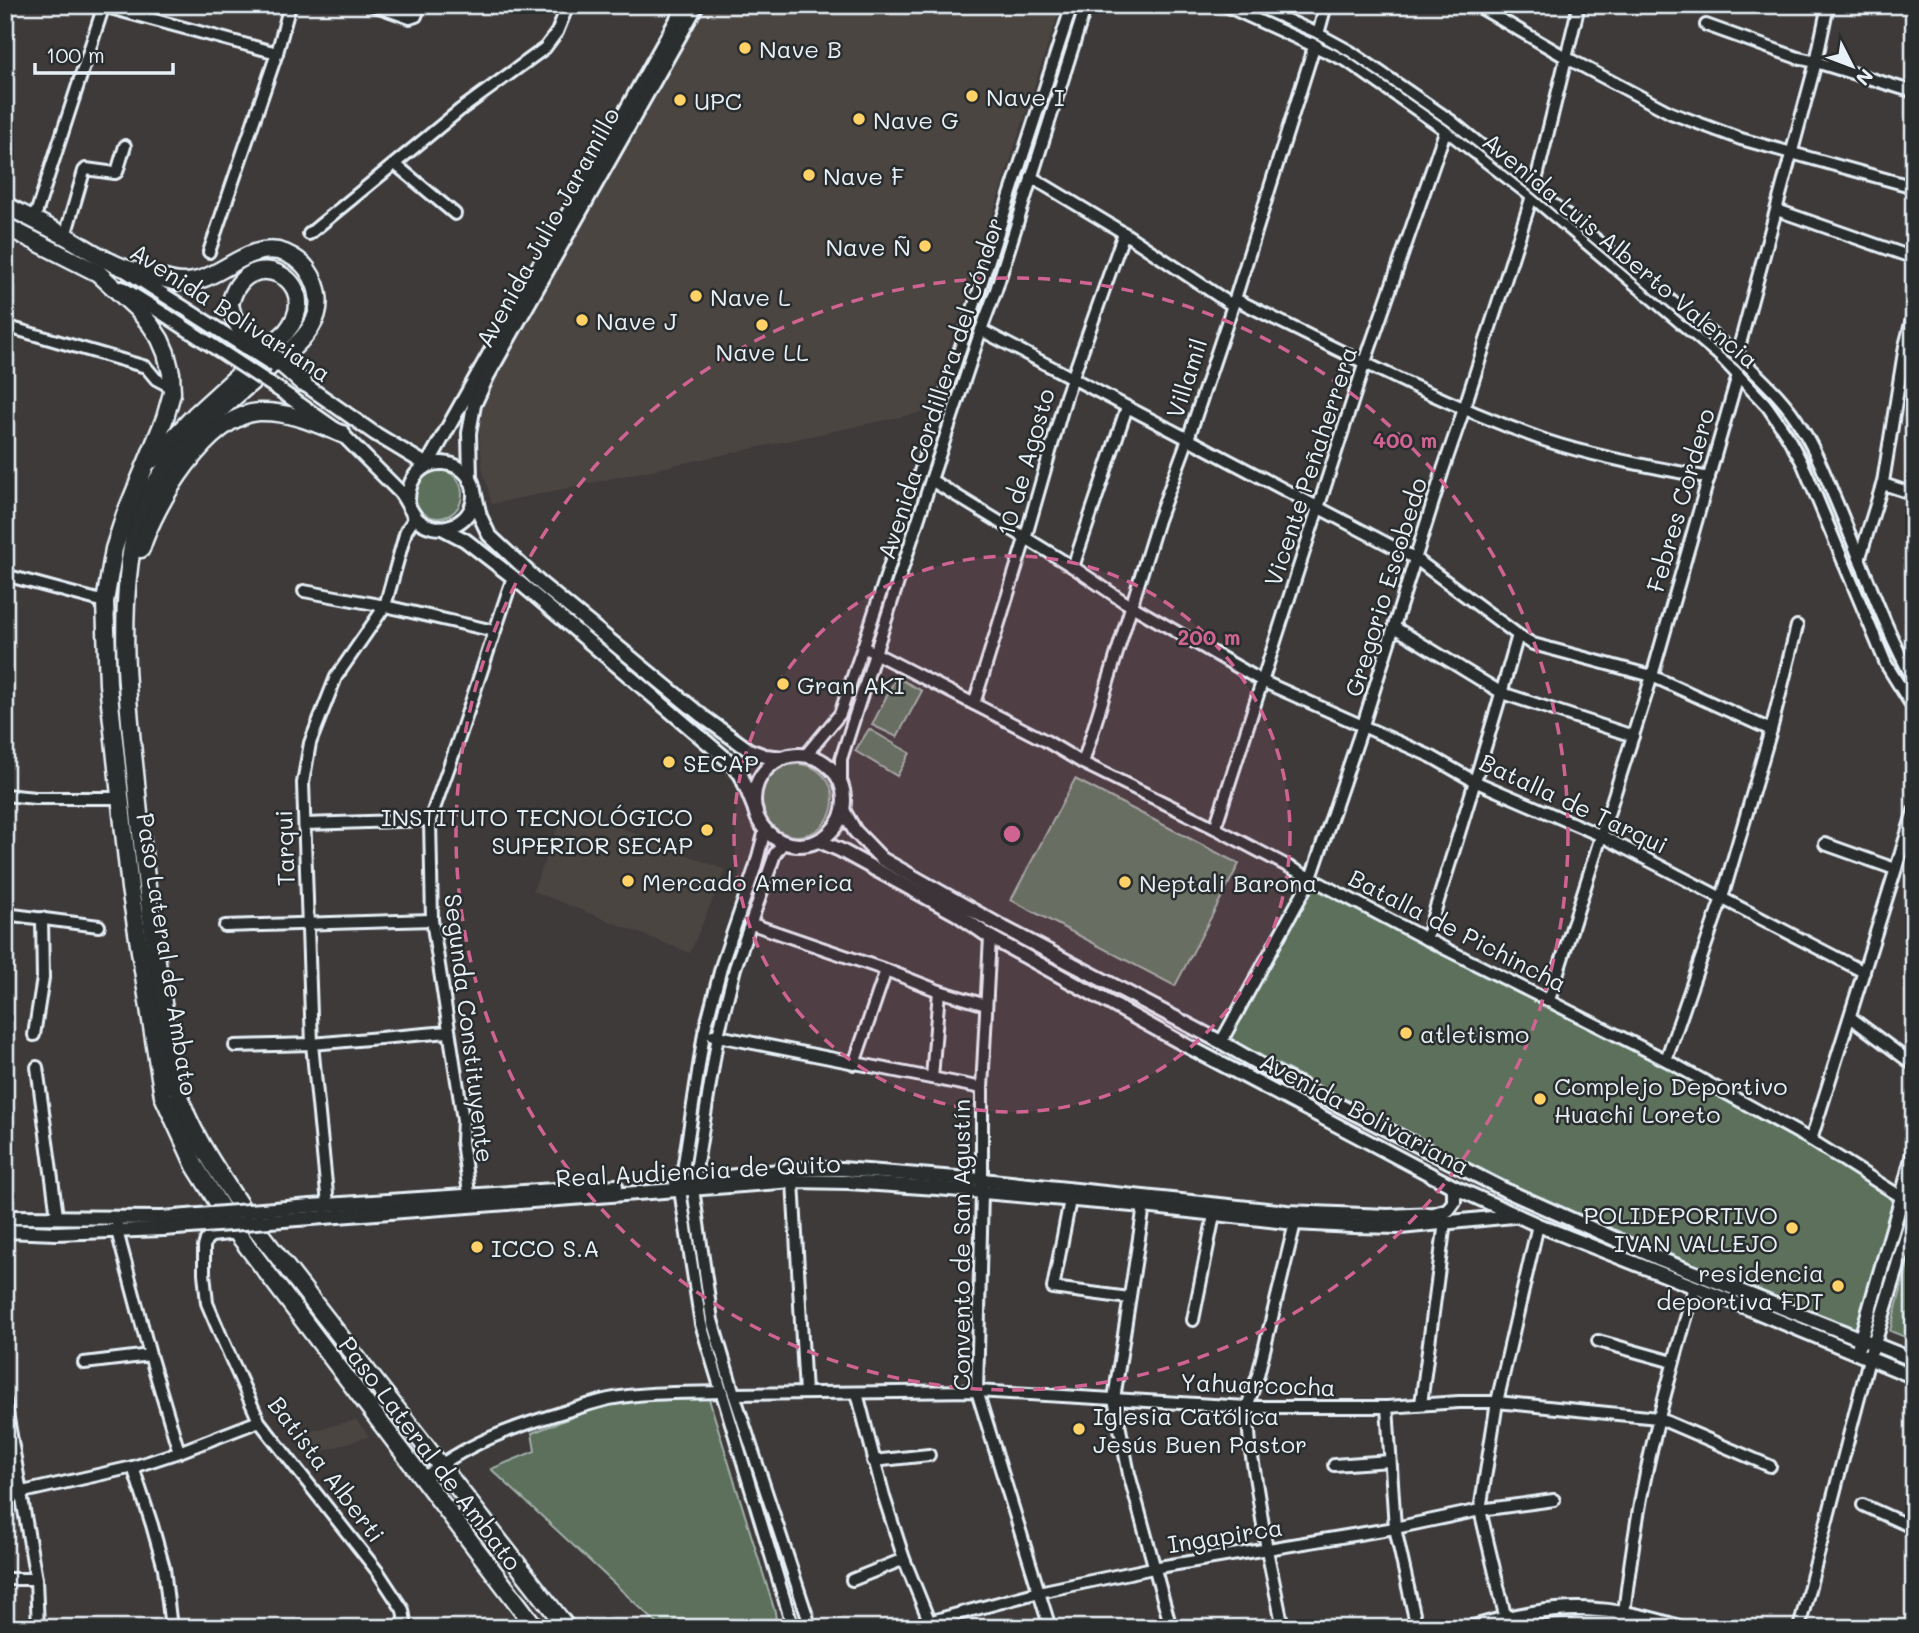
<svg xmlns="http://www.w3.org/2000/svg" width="1919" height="1633" viewBox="0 0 1919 1633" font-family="Mali,sans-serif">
  <rect width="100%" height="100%" fill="#3e3a3a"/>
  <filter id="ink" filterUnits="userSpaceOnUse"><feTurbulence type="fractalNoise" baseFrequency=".0143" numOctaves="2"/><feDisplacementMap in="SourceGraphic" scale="14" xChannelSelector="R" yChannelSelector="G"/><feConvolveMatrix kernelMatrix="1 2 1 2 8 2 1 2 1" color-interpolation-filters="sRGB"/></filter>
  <g filter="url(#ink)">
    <g fill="#4c4443">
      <path d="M708,5h353l-133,406 -436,93 -9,-32 -4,-37 4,-27 13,-29z"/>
      <path d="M566,806l159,64 -35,83 -157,-62z"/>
      <path d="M356,1420l13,16 -52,17 -11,-21z"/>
    </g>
    <g fill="#5b705b" stroke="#a2b0aa" stroke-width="2">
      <circle cx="438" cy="494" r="24"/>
      <path d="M896,677l26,14 -25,46 -25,-12z"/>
      <path d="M869,729l41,24 -13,23 -42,-25z"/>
      <circle cx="797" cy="800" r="36"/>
      <path d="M1075,779l164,85 -64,122 -164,-86z"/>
      <path d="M1313,878l345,179 244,140 -41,140 -360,-157 -279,-145z"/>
      <path d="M1911,1253l3,1v74l-4,11 -20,-8z"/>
      <path d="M618,1399h91l66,213 2,16h-115l-171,-159 44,-18 -3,-18z"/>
    </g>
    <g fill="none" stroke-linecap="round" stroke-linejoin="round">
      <g stroke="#e8f1f8" stroke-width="16">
        <g id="minor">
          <path d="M99,5l178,48"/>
          <path d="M373,5l37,13 6,-2 4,-11"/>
          <path d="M1224,5l123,56 100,70 84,65 189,160 48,51 18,27 16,28 84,202 28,45"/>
          <path d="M1254,5l64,29 33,18 99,68 287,235c23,23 48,44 64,72 13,21 23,44 32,67 27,62 48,128 81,187"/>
          <path d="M1476,5l91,53 104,55 70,26 173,48"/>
          <path d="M1706,25l92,33 18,4 98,30"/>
          <path d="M395,164l60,50"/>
          <path d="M1031,177l93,56 108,72"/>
          <path d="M1777,210l137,48"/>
          <path d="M34,220l70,-215"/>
          <path d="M309,234l151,-124 85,-62 12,-16 11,-27"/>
          <path d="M65,236l19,-65 2,-2 29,4 2,-1 8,-26"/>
          <path d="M209,252l68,-199 13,-48"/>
          <path d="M1235,299c102,50 204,104 312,142 52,17 108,26 162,37"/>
          <path d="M5,326l141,41 10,12 15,8"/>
          <path d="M981,330l435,229 102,76 15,9 119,32 119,54"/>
          <path d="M931,480l142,87 50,34 139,80 170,76 42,24 128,55 262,136"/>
          <path d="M1883,484l31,10"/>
          <path d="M1860,557l23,-75 22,-136 9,-34"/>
          <path d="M1073,567l54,-160"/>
          <path d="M5,575l100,27"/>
          <path d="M304,591l81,15 109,25"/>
          <path d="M1394,627l108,66 131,43"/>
          <path d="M863,647l183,94 37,22 132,65 211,111 240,121 145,80 103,65"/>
          <path d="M974,704l51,-165 41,-143 58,-163"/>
          <path d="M805,756l35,-42 23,-67 209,-642"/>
          <path d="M1083,763l75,-243 30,-81 47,-140 83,-265 8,-29"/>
          <path d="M841,784v-25l90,-279 50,-150 15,-40 90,-285"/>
          <path d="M5,795l30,3h85"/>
          <path d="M305,824l125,-4"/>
          <path d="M1215,828l150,-466 82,-236"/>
          <path d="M765,830l-10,38 -33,96 -18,69 -24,157 21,134 92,304"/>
          <path d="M783,843l-8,11 -40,114 -17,67 -25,154 19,131 22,74 77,234"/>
          <path d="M1825,844l70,25"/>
          <path d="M5,914l94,12"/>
          <path d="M752,924l134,46 53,21 47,14"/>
          <path d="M225,926l207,-6"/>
          <path d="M990,937l-8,151v104l-5,199 73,237"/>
          <path d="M1426,939c32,-101 63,-202 92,-304"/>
          <path d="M1549,1000l103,-324 86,-301 -1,-20 79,-293 12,-57"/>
          <path d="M1850,1017l64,48"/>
          <path d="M34,1035l9,-57 -1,-60"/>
          <path d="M713,1035l269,53"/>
          <path d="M1221,1042l90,-164 52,-153 80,-255 21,-61 69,-216 46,-188"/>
          <path d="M235,1046l77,-2 136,-12"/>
          <path d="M1666,1060l56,-162 49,-168 26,-104"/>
          <path d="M854,1064l32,-94"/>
          <path d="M37,1067l20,149"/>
          <path d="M932,1078l7,-87"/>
          <path d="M1811,1140l103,-329"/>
          <path d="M793,1181l12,212"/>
          <path d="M1070,1200l-17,88 76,10"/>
          <path d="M470,1201l-8,-60 1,-21 -31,-200 -2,-100 27,-76 56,-167"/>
          <path d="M328,1204l-16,-160 -9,-261 7,-40 26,-66 49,-71 21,-75 9,-14"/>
          <path d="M1144,1206l-30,193 15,75 42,154"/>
          <path d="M117,1225v6l33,124 29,97"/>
          <path d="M237,1233l-26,3 -5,4 -2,7v26l3,30 14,33 38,85 119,151 25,38 3,18"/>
          <path d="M1193,1320l21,-105"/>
          <path d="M1598,1341l75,21"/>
          <path d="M84,1363l66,-8"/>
          <path d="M857,1393l27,104 20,62 28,69"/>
          <path d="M734,1394l243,-3 270,16h140l72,-5h38l161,16 112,48"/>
          <path d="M5,1401l31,178 2,49"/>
          <path d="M1421,1404l24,-182 -2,-6"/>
          <path d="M1387,1407l8,121 22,100"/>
          <path d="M873,1461l56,-6"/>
          <path d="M1334,1465l56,-4"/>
          <path d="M133,1467l19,58 12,43 7,60"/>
          <path d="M422,1480c40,-36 95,-54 145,-69 14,-4 28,-9 42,-12 37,-7 75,-6 113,-7"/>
          <path d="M5,1496l128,-29 46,-15 80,-31"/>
          <path d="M1863,1505l51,23"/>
          <path d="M5,1579h31"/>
          <path d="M852,1580l52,-21"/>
          <path d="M1624,1613c6,-50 13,-100 24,-149 13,-60 30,-118 47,-177"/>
          <path d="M906,1628l133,-36 114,-24 242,-40 85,-18 74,-10"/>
          <path d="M1283,1628l-16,-78 -17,-105 -3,-38 11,-32 37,-152"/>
          <path d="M1508,1628l-28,-118 17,-108 41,-177"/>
          <path d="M1799,1628l70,-269"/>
        </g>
      </g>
      <g stroke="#e8f1f8" stroke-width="18">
        <g id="major">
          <path d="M128,272l47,30"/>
          <path d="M122,288l45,28"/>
          <path d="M297,379l77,54 53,32"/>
          <path d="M278,389l64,45 58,58c7,9 10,19 17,27 18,17 50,8 56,-16 11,-47 -66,-59 -65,-1"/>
          <path d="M427,465l258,-460"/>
          <path d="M470,480l-1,-47 5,-28 14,-30 209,-370"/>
          <path d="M474,491l6,25 9,19 51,48 162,133 47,34 16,6 19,2"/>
          <path d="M442,528l23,12 48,37 217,185 11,13 15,37"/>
          <circle cx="799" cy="800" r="45"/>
          <path d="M843,810l12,21 27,28 122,69 217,114 45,26 239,122 155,69 254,101"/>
          <path d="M819,841l21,9 117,64 33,23 188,104 276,146 84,38 200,79 176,73"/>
          <path d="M676,1183l120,-14h46l140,11 305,32 101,4 46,-2 14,-4 6,-8v-15"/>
          <path d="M311,1206l305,-20"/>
          <path d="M5,1217l157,1"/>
          <path d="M311,1218l482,-37 55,1 89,6 207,18 151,17 58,3 47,1 113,-11"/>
          <path d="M5,1231l51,2 107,-4"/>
          <path d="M1859,1345l43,-148 12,-47"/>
          <path d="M1872,1350l42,-137"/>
          <path d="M1470,1628c41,-12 85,-22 128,-18 29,2 57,9 84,18"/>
          <path d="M1540,1628c32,-5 67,-8 100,0"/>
        </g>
      </g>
      <g stroke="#e8f1f8" stroke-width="21">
        <g id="highway">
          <path d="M5,205c21,11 42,21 62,32 18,10 36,23 55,30 10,4 22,6 33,9 9,3 18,6 27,6 37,2 65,-43 103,-29 9,4 17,9 22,16 13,18 16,39 4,58 -12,19 -33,33 -50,47 -46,39 -110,92 -125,153 -19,84 -9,171 0,255 5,55 11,110 19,165 5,37 10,73 17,110 2,11 3,23 6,34 12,43 46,89 70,127l319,410"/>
          <path d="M5,226l93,47 38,35 14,16 10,15 6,14 5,20 1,20 -7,25 -40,97 -11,34 -9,53 3,82 22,204 33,208 32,70 42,67 299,395"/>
          <path d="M292,373l11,10"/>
          <path d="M152,460l43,-45 91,-83c43,-52 -42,-93 -56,-27"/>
          <path d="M141,549c14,-45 67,-134 118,-137 30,-1 56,11 83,22"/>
        </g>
      </g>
      <use href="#minor" stroke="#2a2d2e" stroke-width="10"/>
      <use href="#major" stroke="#2a2d2e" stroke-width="12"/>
      <use href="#highway" stroke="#2a2d2e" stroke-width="16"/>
      <path stroke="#e8f1f8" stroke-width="2.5" d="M1239,5l78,34 32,18 98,68 86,68 205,173 30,31 25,35 22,44 63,153 36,66"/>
      <g stroke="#e8f1f8" stroke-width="18" stroke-linecap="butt">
        <g id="major-bridge">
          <path d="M175,302l100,64"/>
          <path d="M167,316l111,73"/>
          <path d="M162,1218l149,-12"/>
          <path d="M163,1229l148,-11"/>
        </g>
      </g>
      <g stroke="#e8f1f8" stroke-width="21" stroke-linecap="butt">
        <path id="highway-bridge" d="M230,305l3,11 6,11 53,46"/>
      </g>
      <use href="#major-bridge" stroke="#2a2d2e" stroke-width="12"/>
      <use href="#highway-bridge" stroke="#2a2d2e" stroke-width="16"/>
    </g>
  </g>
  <circle cx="1012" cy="834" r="278" fill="#cf6492" fill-opacity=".12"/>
  <g fill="none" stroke="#cf6492" stroke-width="3.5" stroke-dasharray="12 9">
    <circle cx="1012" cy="834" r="278"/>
    <circle cx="1012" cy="834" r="556"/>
  </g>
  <g fill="#ffd166" stroke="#2a2d2e" stroke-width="2.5">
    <circle cx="745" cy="48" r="7"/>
    <circle cx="972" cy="96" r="7"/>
    <circle cx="680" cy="100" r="7"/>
    <circle cx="859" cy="119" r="7"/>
    <circle cx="809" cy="175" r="7"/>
    <circle cx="925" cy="246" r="7"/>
    <circle cx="696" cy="296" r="7"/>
    <circle cx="582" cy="320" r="7"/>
    <circle cx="762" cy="325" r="7"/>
    <circle cx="783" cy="684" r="7"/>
    <circle cx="669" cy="762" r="7"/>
    <circle cx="707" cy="830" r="7"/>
    <circle cx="628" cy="881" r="7"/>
    <circle cx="1125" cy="882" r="7"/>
    <circle cx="1406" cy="1033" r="7"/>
    <circle cx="1540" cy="1099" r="7"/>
    <circle cx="1792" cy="1228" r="7"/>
    <circle cx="477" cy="1247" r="7"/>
    <circle cx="1838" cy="1286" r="7"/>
    <circle cx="1079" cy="1429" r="7"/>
  </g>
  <g text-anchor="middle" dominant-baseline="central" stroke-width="5" stroke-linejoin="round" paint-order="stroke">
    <g font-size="24" fill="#e8f1f8" stroke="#2a2d2e" text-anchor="start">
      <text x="759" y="48">Nave B</text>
      <text x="986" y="96">Nave I</text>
      <text x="694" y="100">UPC</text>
      <text x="873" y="119">Nave G</text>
      <text x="823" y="175">Nave F</text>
      <text x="911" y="246" text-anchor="end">Nave Ñ</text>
      <text x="710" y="296">Nave L</text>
      <text x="596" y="320">Nave J</text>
      <text x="762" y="351" text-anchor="middle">Nave LL</text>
      <text x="797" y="684">Gran AKI</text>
      <text x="683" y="762">SECAP</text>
      <text x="693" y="816" text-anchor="end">INSTITUTO TECNOLÓGICO<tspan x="693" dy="28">SUPERIOR SECAP</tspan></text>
      <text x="642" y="881">Mercado America</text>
      <text x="1139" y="882">Neptali Barona</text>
      <text x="1420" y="1033">atletismo</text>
      <text x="1554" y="1085">Complejo Deportivo<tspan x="1554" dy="28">Huachi Loreto</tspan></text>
      <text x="1778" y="1214" text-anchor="end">POLIDEPORTIVO<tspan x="1778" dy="28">IVAN VALLEJO</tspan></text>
      <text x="491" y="1247">ICCO S.A</text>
      <text x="1824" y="1272" text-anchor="end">residencia<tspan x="1824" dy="28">deportiva FDT</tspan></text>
      <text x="1093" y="1415">Iglesia Católica<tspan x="1093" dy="28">Jesús Buen Pastor</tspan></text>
    </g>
    <g font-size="24" fill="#e8f1f8" stroke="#2a2d2e">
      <text transform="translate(547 227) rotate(-61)">Avenida Julio Jaramillo</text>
      <text transform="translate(1621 250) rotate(40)">Avenida Luis Alberto Valencia</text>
      <text transform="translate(231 312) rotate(33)">Avenida Bolivariana</text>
      <text transform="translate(1186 378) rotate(-72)">Villamil</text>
      <text transform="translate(940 388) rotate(-72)">Avenida Cordillera del Cóndor</text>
      <text transform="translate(1025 462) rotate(-74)">10 de Agosto</text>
      <text transform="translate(1310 466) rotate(-72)">Vicente Peñaherrera</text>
      <text transform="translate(1680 500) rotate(-74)">Febres Cordero</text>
      <text transform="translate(1385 587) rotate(-73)">Gregorio Escobedo</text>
      <text transform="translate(1574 803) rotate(25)">Batalla de Tarqui</text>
      <text transform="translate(284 848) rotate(-92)">Tarqui</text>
      <text transform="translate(1458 930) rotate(27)">Batalla de Pichincha</text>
      <text transform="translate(168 954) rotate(81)">Paso Lateral de Ambato</text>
      <text transform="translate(470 1028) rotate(83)">Segunda Constituyente</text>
      <text transform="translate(1365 1113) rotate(28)">Avenida Bolivariana</text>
      <text transform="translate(698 1170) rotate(-3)">Real Audiencia de Quito</text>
      <text transform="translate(960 1245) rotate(-90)">Convento de San Agustín</text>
      <text transform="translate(1258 1384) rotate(2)">Yahuarcocha</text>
      <text transform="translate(431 1453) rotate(53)">Paso Lateral de Ambato</text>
      <text transform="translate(327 1469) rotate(53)">Batista Alberti</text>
      <text transform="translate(1225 1535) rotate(-9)">Ingapirca</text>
    </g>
  </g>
  <circle cx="1012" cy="834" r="10" fill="#cf6492" stroke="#2a2d2e" stroke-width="3.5"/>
  <g font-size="21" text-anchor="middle" font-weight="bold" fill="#cf6492" stroke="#2a2d2e" stroke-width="5" stroke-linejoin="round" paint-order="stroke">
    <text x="1405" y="448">400 m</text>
    <text x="1209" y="645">200 m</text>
  </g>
  <rect width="1919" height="1633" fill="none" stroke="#2a2d2e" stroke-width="28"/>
  <rect x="14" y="14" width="1891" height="1605" fill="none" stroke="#e8f1f8" stroke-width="2.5" filter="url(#ink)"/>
  <g transform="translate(1852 66) rotate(132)" stroke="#2a2d2e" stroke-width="5" paint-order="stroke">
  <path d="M0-5L12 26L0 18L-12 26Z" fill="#e8f1f8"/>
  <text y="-10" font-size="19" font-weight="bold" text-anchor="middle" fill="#e8f1f8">N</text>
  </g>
  <path d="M35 63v10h138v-10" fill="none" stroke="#e8f1f8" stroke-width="3.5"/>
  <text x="46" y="63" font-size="21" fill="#e8f1f8" stroke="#2a2d2e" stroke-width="5" paint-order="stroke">100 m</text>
</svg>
